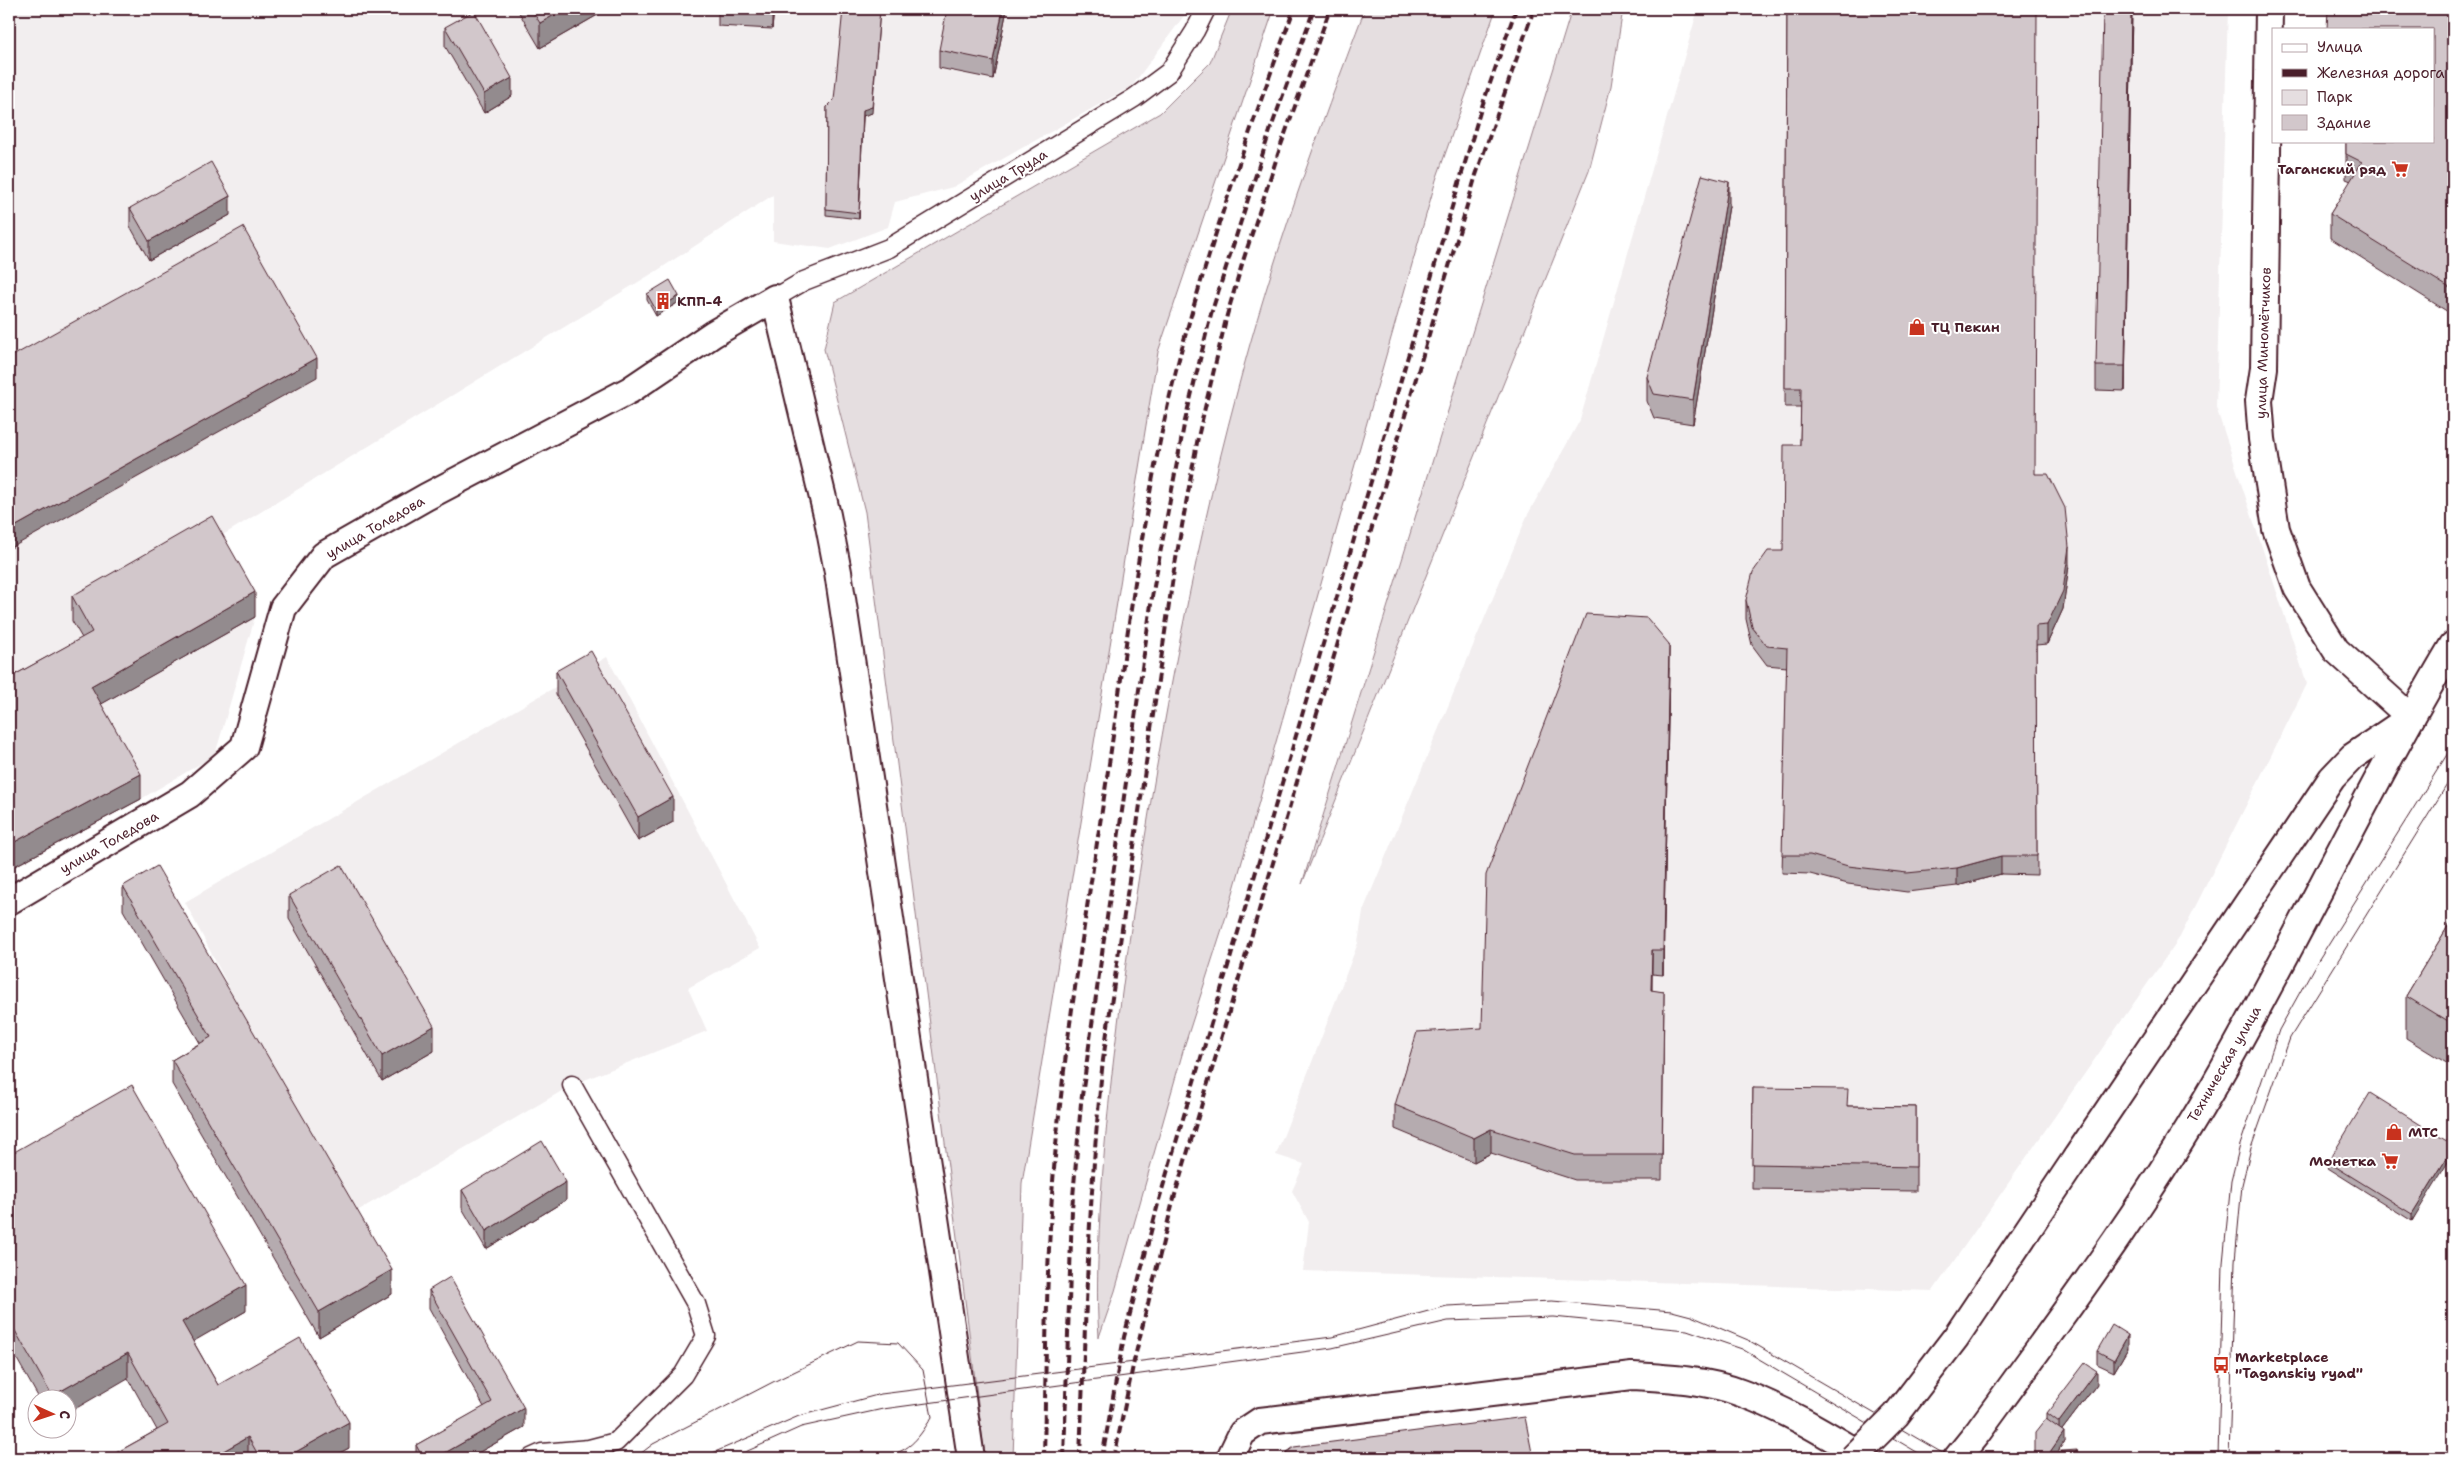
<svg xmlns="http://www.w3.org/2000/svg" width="2462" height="1467" viewBox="0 0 2462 1467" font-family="'Shantell Sans',sans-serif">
  <rect width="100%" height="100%" fill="#fff"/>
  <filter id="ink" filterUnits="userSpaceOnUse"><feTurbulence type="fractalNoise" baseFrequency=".02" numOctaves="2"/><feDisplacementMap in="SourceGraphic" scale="10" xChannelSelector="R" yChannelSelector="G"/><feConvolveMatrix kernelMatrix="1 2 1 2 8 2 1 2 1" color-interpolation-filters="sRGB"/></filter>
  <g filter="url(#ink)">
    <g fill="#f2eeef">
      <path d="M9,9h1180l-57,77 -179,101 -58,15 -7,25 -58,22 -57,-8v-46l-115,75 -445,271 42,76 -40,138 -74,44 -132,70z"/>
      <path d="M1698,9h530l-12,398 91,277 -127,253 -247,354 -630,-20 6,-49 -17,-31 12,-27 -28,-9 82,-212 5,-32 164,-395 53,-96z"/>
      <path d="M607,657l153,291 -72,40 19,43 -135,54 -225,132 -162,-315z"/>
    </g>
    <g fill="#e5dee0" stroke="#987e86">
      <path d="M1232,9h42l-116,343 -136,831 -9,275h-28l-120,-946 -41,-163 11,-47 325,-189 50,-50z"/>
      <path d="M1365,9h131l-60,171 -207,727 -44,137 -70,247 -16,46c-3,-41 -1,-81 1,-123 5,-91 16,-181 29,-272 27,-185 60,-370 108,-550 34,-131 80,-257 128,-383z"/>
      <path d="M1572,9h51l-12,77 -22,85 -287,713z"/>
    </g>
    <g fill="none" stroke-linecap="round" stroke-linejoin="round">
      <g stroke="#4a1f2b" stroke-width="21">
        <g id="street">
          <path d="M775,298l29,-17 85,-33 245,-150 35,-26 26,-41 11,-22"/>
          <path d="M531,1458l11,-5 47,-4 27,-7 67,-67 23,-39 -10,-32 -124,-219"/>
        </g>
      </g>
      <g stroke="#4a1f2b" stroke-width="30">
        <g id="secondary">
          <path d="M2269,9l-5,359 -5,33 3,38 14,90 21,59 39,62 75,68"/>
          <path d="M9,901l181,-107 54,-47 39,-139 41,-53 102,-58 204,-107 83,-56 62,-36 52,217 11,57 133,886"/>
          <path d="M2076,1158l256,-380 20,-21 56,-38"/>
          <path d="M1230,1458l12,-25 18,-12 372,-45c36,2 74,4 109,17 44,16 85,41 125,65"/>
          <path d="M1957,1458l21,-26c86,-118 174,-236 246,-364 79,-139 147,-285 229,-423"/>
        </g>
      </g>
      <use href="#street" stroke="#fff" stroke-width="18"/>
      <use href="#secondary" stroke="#fff" stroke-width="26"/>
      <g stroke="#4a1f2b" stroke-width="1">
        <path d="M635,1458l18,-14 120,-62 85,-41 40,2 25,27 9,47c-16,25 -22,34 -52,41"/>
        <path d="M701,1458l98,-42 82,-22 451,-57 115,-31 105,-5 120,10 19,5 57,24 203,118"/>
        <path d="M732,1458l69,-31 82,-18 449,-61 116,-27 105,-4 134,13 55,19 185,109"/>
        <path d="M2218,1458l5,-195 8,-82 9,-36 39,-115 35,-63 139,-222"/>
        <path d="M2229,1458l6,-197 7,-76 9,-37 39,-110 163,-263"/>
      </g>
      <g stroke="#4a1f2b" stroke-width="4" stroke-dasharray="8 4" stroke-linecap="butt">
        <path d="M1044,1458c2,-96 2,-193 10,-289 11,-138 36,-275 56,-412 20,-140 37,-281 74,-417 31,-112 70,-222 110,-331"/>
        <path d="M1064,1458l8,-249 9,-106 71,-506 32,-172 27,-111 59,-183 44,-122"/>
        <path d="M1080,1458c5,-133 9,-266 23,-398l71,-490 24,-133 29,-122 16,-54 38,-116 49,-136"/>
        <path d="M1102,1458l22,-121 35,-137 321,-1088 36,-103"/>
        <path d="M1114,1458l20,-97 38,-156 304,-1030 58,-166"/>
      </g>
      <g stroke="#4a1f2b" stroke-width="30" stroke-linecap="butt">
        <path id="secondary-bridge" d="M1853,1458l43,-43 60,-78 120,-179"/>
      </g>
      <use href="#secondary-bridge" stroke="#fff" stroke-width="26"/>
    </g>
    <g fill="#b5abaf" stroke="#4a1f2b">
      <path d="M517,9h91l-68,39z"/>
      <path d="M718,9h56l-2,20 -54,-3z"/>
      <path d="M1007,9l-14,70 -54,-11v-18z"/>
      <path d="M1787,9l248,465 34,91 -6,44 -16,35 -11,1 1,230 -36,-1 -44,12 -50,6 -59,-8 -38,-10 -28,-1 5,-206 -20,-2 -15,-20 -6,-26v-19l37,-49 17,-106 1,-38h-16z"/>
      <path d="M2132,9l-7,382 -29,-1v-24z"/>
      <path d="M2453,9v306l-123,-77v-24l21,-33 -5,-2v-38h87z"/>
      <path d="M445,27l67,69 -28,17 -39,-67z"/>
      <path d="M834,100l38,13 -9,3 -4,103 -33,-4 1,-108z"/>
      <path d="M1729,206l-36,218 -39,-6 -7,-17v-24z"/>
      <path d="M130,208l100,7 -81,45 -19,-34z"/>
      <path d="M647,294l32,8 -23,14 -9,-16z"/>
      <path d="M72,596l183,21 -154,87 40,95 -132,70v-191l73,-40 -10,-17z"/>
      <path d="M1669,668l-6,307 -11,-1v17l12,1 -2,188h-87l-84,-27 -17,9 -79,-33v-24l87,-77z"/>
      <path d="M556,671l117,151 -35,19 -82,-146z"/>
      <path d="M123,886l269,408 -73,43 -147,-253v-24l28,-17 -77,-133z"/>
      <path d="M289,895l145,156 -52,30 -93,-162z"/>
      <path d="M2453,918v149l-47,-29v-42z"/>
      <path d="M1753,1088l95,18 68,1v84l-164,-2z"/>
      <path d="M2453,1145l-41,76 -84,-53v-6z"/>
      <path d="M9,1155l237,156 -53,30 25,44 131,63 -19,10h-223l50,-28 -29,-52 -60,22h-28l-31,-55z"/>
      <path d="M462,1190l104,10 -80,49 -24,-41z"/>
      <path d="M429,1290l95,137 -55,31h-53v-13l68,-38 -55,-99z"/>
      <path d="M2128,1348l-14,24 -17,-8v-13z"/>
      <path d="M2097,1384l-35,46 2,12 -6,9 19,7h-42l12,-38v-7z"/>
    </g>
    <g fill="#938b8e" stroke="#4a1f2b">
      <path d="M565,9h43l-68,39v-25z"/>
      <path d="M772,9h2l-2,20z"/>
      <path d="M880,9l-8,104 -9,3 -4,103 4,-109z"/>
      <path d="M1003,9h4l-14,70v-18z"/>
      <path d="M2131,9h1l-7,382v-25z"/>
      <path d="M512,78v18l-28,17v-19z"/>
      <path d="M1729,182v24l-36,218v-24z"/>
      <path d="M230,196v19l-81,45v-19z"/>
      <path d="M679,296v6l-23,14v-6z"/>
      <path d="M317,358v19l-308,172v-19z"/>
      <path d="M2069,547v18l-6,44 -16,35v-19z"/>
      <path d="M255,592v25l-164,93v-24z"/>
      <path d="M1669,644v24l-6,307v-25z"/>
      <path d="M141,774v25l-132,70v-24z"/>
      <path d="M673,797v25l-35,19v-24z"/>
      <path d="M2001,856v18l-44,12v-18z"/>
      <path d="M1652,950v24l-1,41v-25z"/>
      <path d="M434,1026v25l-52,30v-25z"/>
      <path d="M1491,1129v24l-17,9v-24z"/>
      <path d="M2453,1148v6l-41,67v-7z"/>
      <path d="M566,1182v18l-80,49v-18z"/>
      <path d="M392,1270v24l-73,43v-25z"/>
      <path d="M246,1285v26l-64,37v-26z"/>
      <path d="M2128,1335v13l-14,24v-12z"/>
      <path d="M128,1353v25l-60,35v-13h-16v-4z"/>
      <path d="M2097,1371v13l-38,50v-12z"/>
      <path d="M524,1408v19l-55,31h-33z"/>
      <path d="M349,1422v26l-19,10h-45z"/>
      <path d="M2064,1432v10l-11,16 -3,-6z"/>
      <path d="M248,1437v21h-37z"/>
      <path d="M2077,1450v8h-5z"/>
    </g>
    <g fill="#d2c7cb" stroke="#4a1f2b">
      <path d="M531,9h34l-25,14z"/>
      <path d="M843,9h37l-8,98 -9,3 -4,103 -33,-4 1,-102 7,-7z"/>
      <path d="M947,9h56l-10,52 -54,-11z"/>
      <path d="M1787,9h250l-2,465h13l17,34 4,39 -6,44 -16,34 -11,1 1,230h-36l-44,12 -50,5 -59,-7 -38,-11h-28l5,-207 -20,-2 -15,-19 -6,-27 7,-28 15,-21h15l1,-106h16l1,-57h-16z"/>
      <path d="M2103,9h28l-6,357h-29z"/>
      <path d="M2328,9h125v281l-123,-76 32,-52 -16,-8v-13h87v-112h-106z"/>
      <path d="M474,11l38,67 -28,16 -39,-67z"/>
      <path d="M211,162l19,34 -81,45 -19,-33z"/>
      <path d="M1702,175l27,7 -36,218 -39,-6 -7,-17z"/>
      <path d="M243,227l74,131 -308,172v-172z"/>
      <path d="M670,280l9,16 -23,14 -9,-16z"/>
      <path d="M212,516l43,76 -164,94 50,88 -132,71v-167l83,-46 -20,-36z"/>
      <path d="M1586,614l61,4 22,26 -6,306h-11l-1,40 13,2 -2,163h-87l-84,-26 -17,9 -79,-33 22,-73 65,-4 4,-153z"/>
      <path d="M591,651l82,146 -35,20 -82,-146z"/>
      <path d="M341,865l93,161 -52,30 -93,-161z"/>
      <path d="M157,866l235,404 -73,42 -147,-252 39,-23 -88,-151z"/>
      <path d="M2453,918v107l-47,-29z"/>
      <path d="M132,1085l114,200 -64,37 36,63 82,-47 49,84 -64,36h-25l-12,-21 -37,21h-104l61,-34 -40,-71 -76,43 -43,-76v-165z"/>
      <path d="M1753,1088l95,1 -1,17 69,1v60l-164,-3z"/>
      <path d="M2370,1093l83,52v3l-41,66 -84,-52z"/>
      <path d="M542,1141l24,41 -80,49 -24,-41z"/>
      <path d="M450,1277l74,131 -88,50h-13l-7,-13 76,-43 -63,-112z"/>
      <path d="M2112,1325l16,10 -14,25 -17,-9z"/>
      <path d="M2085,1363l12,8 -38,51 -12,-9z"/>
      <path d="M1525,1417l8,41h-254l15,-11z"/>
      <path d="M2046,1419l18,13 -14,20 27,-2 -5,8h-37v-25z"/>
    </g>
  </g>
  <defs>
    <g id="supermarket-bare" transform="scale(1.35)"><path d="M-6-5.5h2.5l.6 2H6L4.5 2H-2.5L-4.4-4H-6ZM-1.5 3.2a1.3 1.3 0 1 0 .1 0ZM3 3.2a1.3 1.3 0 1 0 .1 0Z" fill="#c8321e" stroke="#fff" stroke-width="2.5" paint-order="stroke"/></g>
    <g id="building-bare" transform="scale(1.35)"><path d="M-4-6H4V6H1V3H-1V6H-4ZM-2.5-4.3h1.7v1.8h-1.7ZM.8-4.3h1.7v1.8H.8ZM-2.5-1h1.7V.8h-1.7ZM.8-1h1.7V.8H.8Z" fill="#c8321e" stroke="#fff" stroke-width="2.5" paint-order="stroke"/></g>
    <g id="shop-bare" transform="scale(1.35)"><path d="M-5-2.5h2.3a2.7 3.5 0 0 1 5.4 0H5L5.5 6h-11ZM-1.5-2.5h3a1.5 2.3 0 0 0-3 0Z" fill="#c8321e" stroke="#fff" stroke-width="2.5" paint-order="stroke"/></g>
    <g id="bus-bare" transform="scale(1.35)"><path d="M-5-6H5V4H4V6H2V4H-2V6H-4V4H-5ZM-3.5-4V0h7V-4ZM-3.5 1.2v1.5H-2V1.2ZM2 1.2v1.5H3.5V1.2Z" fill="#c8321e" stroke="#fff" stroke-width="2.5" paint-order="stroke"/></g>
  </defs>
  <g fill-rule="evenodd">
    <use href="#supermarket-bare" x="2400" y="169"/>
    <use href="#building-bare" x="663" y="301"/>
    <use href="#shop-bare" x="1917" y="327"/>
    <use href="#shop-bare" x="2394" y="1132"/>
    <use href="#supermarket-bare" x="2390" y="1161"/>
    <use href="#bus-bare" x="2221" y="1365"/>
  </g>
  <g text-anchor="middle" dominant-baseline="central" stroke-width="4" stroke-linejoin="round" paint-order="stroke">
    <g font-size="14" font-weight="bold" fill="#4a1f2b" stroke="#fff" text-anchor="start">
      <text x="2386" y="169" text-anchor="end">Таганский ряд</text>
      <text x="677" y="301">КПП-4</text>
      <text x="1931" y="327">ТЦ Пекин</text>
      <text x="2408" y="1132">МТС</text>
      <text x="2376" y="1161" text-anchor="end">Монетка</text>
      <text x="2235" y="1357">Marketplace<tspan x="2235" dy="16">"Taganskiy ryad"</tspan></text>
    </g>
    <g font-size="14" fill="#4a1f2b" stroke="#fff">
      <text transform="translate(1008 175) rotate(-31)">улица Труда</text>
      <text transform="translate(2263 343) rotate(-88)">улица Миномётчиков</text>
      <text transform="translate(375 527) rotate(-30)">улица Толедова</text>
      <text transform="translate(109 842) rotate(-30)">улица Толедова</text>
      <text transform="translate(2224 1064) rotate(-60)">Техническая улица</text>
    </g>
  </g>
  <rect width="2462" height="1467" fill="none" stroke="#fff" stroke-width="30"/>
  <rect x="15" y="15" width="2432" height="1437" fill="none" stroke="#4a1f2b" stroke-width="2" filter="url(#ink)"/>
  <rect x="2272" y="28" width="162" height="115" fill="#ffffff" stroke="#b7a5aa"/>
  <rect x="2282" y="44" width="25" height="8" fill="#ffffff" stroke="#b7a5aa"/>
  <text x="2317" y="52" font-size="15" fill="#4a1f2b">Улица</text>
  <rect x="2282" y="69" width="25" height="8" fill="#4a1f2b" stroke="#b7a5aa"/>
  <text x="2317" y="78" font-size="15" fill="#4a1f2b">Железная дорога</text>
  <rect x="2282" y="90" width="25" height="15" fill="#e5dee0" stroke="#b7a5aa"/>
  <text x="2317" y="102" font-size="15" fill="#4a1f2b">Парк</text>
  <rect x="2282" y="115" width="25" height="15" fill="#d2c7cb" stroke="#b7a5aa"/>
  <text x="2317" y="128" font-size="15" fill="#4a1f2b">Здание</text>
  <g transform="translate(52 1414) rotate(93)"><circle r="24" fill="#ffffff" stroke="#b7a5aa"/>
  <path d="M0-4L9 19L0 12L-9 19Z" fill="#c8321e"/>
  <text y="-8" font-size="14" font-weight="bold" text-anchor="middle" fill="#4a1f2b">С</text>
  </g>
</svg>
